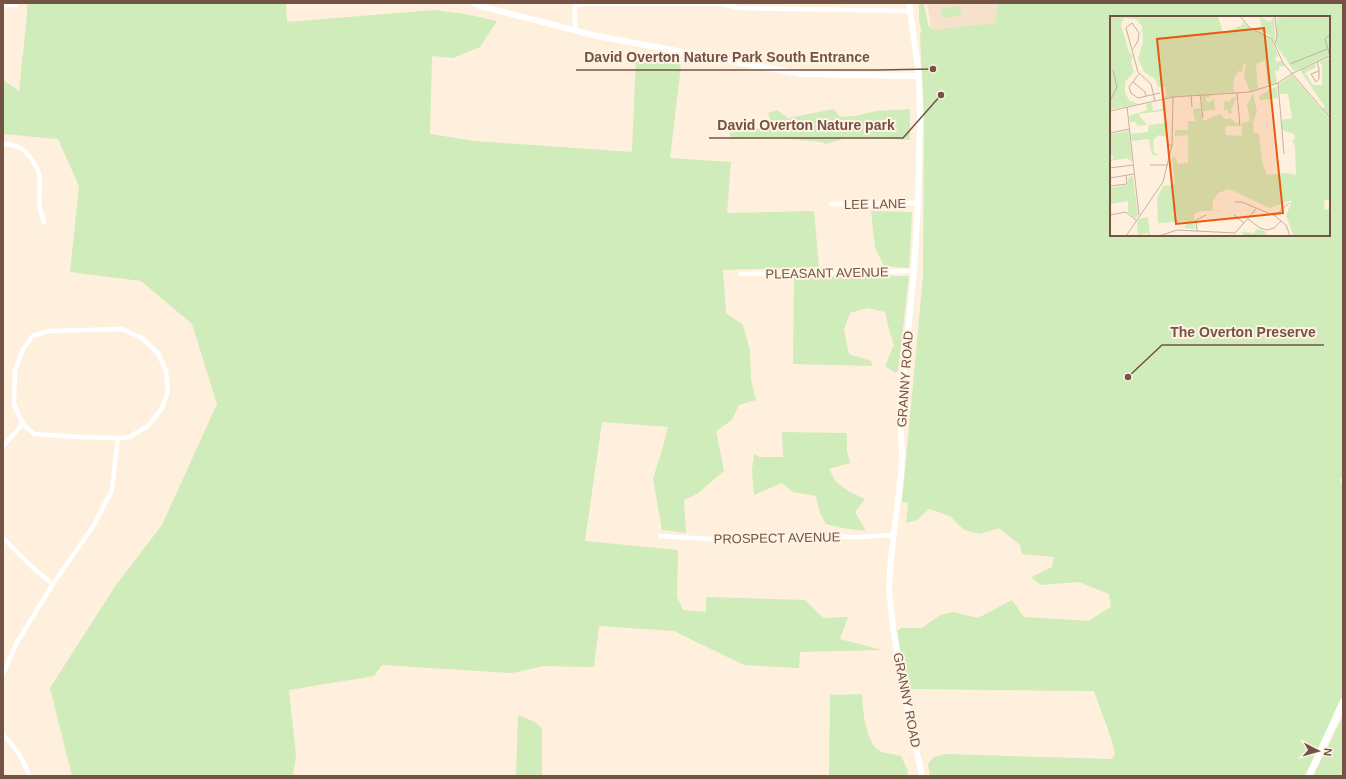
<svg xmlns="http://www.w3.org/2000/svg" width="1346" height="779" viewBox="0 0 1346 779" font-family="Arial,sans-serif">
  <rect width="100%" height="100%" fill="#fef0dc"/>
  <path fill="#f6e1ca" d="M927,3h71l-3,20 -63,8z"/>
  <g fill="#d0ecba" fill-rule="evenodd">
    <path d="M27,3h259l1,19 147,-12 31,4 32,7 -17,26 -27,11 -21,-2 -2,78 45,7 157,11 4,-96 45,9 -11,93 61,4 -4,51 87,-2 5,56 -96,3 3,43 17,12 7,25 1,30 5,20 -17,5 -7,15 -16,11 8,40 -27,23 -13,6 2,33 -24,-3 -9,-52 8,-24 7,-27 -66,-5 -17,119 93,9 -1,47 6,13 23,2v-15l99,3 18,18 25,-1 -8,22 42,11 -82,2 -1,16 -55,-3 -70,-34 -75,-5 -5,41 -50,-1 -32,7 -130,-8 -8,11 -85,14 7,65 -3,21h-221l-22,-88 66,-103 46,-60 55,-121 -25,-80 -51,-43 -71,-9 9,-86 -21,-47 -55,-5v-54l16,11 8,-76z"/>
    <path d="M919,3h5l4,22 5,5 62,-7 3,-20h345v475l-3,1 3,10v206l-6,11 -27,63 -4,7h-376l-2,-12 6,-7 11,-3 167,5 3,-5 -3,-13 -18,-50 -184,-2v-3h-4l-9,-56h3v-2h22l18,-13 13,-3 25,6 34,-18 12,17 64,4 23,-14 -2,-13 -30,-12 -38,3 -10,-8 21,-10 2,-10 -32,-3 -2,-9 -21,-17 -19,6 -16,-4 -14,-14 -21,-7 -12,11 -11,3 2,-20 -6,-1 21,-225 1,-159 -4,-85 2,-1 -3,-11zM1111,17h218v218h-218z"/>
    <path d="M960,6l1,9 -18,3 -2,-9z"/>
    <path d="M834,109l6,8 15,-1 21,-5 34,-2v31l-61,-3 -23,7 -5,-2 -42,-4 -47,1 -3,-6 29,-5 14,-4 -4,-11 9,-3 11,8z"/>
    <path d="M871,211l41,1 -3,56 -25,-2 -9,-18z"/>
    <path d="M909,276l-11,96h-4l-9,-6 9,-21 -4,-12 -5,-21 -18,-4 -17,5 -6,17 5,24 22,7 1,5 -79,-2 1,-87z"/>
    <path d="M782,432l65,1v18l3,12 -21,6 7,13 14,10 15,7 -10,13 11,19 -24,-3 -16,-4 -6,-11 -4,-17 -23,-4 -11,-9 -28,12 -2,-25 2,-16 5,3h24z"/>
    <path d="M862,694c1,16 3,51 20,58 6,2 13,2 19,4l7,15 -1,5h-78l1,-81z"/>
    <path d="M518,715l17,7 7,6v48h-26z"/>
    <path d="M1343,716v60h-30z"/>
  </g>
  <g fill="none" stroke-linecap="round" stroke-linejoin="round">
    <g stroke="#fff" stroke-width="4.5">
      <path d="M3,5h13"/>
      <path d="M575,31v-27h148l15,4 172,3"/>
      <path d="M3,144c5,0 11,1 15,3 11,5 21,21 22,33 0,18 -3,24 4,42"/>
      <path d="M831,204l87,-1"/>
      <path d="M741,274l173,-3"/>
      <path d="M122,329l20,9 16,15 8,18 2,20 -6,17 -14,18 -19,11 -11,1 -40,-1 -44,-3 -11,-10 -9,-20 1,-34 8,-21 10,-13 16,-5z"/>
      <path d="M3,446l20,-22"/>
      <path d="M660,536l50,3 40,-2h109l35,-2"/>
      <path d="M3,538l30,30 20,16"/>
      <path d="M3,674l13,-30 37,-60 41,-59 18,-35 6,-52"/>
      <path d="M3,734c11,13 22,26 26,42"/>
    </g>
    <g stroke="#fff" stroke-width="6">
      <path d="M473,3l7,3 117,30 204,38 118,2"/>
      <path d="M909,3l10,73 1,43 -2,84 -4,68 -12,122 -2,24 2,35 -1,22 -10,85 -2,30 4,38 11,65 18,84"/>
    </g>
    <path stroke="#fff" stroke-width="7" d="M1309,776l34,-73"/>
  </g>
  <g text-anchor="middle" dominant-baseline="central" stroke-width="4" stroke-linejoin="round" paint-order="stroke">
    <g font-size="13" fill="#755344" stroke="#fff3e4">
      <text transform="translate(875 204) rotate(-1)">LEE LANE</text>
      <text transform="translate(827 273) rotate(-1)">PLEASANT AVENUE</text>
      <text transform="translate(905 379) rotate(-86)">GRANNY ROAD</text>
      <text transform="translate(777 538) rotate(-1)">PROSPECT AVENUE</text>
      <text transform="translate(907 700) rotate(79)">GRANNY ROAD</text>
    </g>
  </g>
  <g transform="translate(1110 16)">
    <rect width="220" height="220" fill="#fef0dc"/>
    <path d="M0,0h108l5,17 19,-8 1,-3 5,5 23,11 7,18 -3,2 1,4 5,-1 4,5 -6,1v4l-4,-1 2,13 -9,2 -3,-25 -9,4 2,25 -8,3 -6,-16 2,-11 -2,-2 -2,9 -4,-1 -4,8 -1,10 2,3 -75,6 7,-3 -2,-8h-7l-3,-8 -11,-7 -6,-13 5,-17 -1,-16 -6,-7 -12,-1 -3,7 8,27 4,4 -2,5 3,11 -9,10v11l4,7 9,4 -27,5zM149,0l11,6 4,-6 1,25 -7,-7 -13,-5 7,-1zM177,0h43v40l-36,15 -18,-26 1,-27zM220,42v59l-8,-8 3,-2 -25,-37 15,-6 1,3 -11,6 8,12h9v-20l-3,-3zM182,59l38,45v80h-6l1,10 5,-1v27h-36l-8,-20 6,-16 -22,8 -41,-19 -11,4 -5,8 -1,10h-11l-7,3 1,15 -11,-1 4,-7 -30,2 -1,-25 6,-12 12,-2 -3,-28 4,2 2,6 10,-1v-28l-13,1v-6h13v-9h7l-2,-12 8,-1 2,13 17,-7 5,5 6,-1 4,5 5,-1 -1,4h-14l1,9 16,1v-13l8,-2 -3,-16 6,-12 4,19 -4,10 1,11h5l3,29 5,13 18,-2 11,2 -1,-29 -3,-6 3,-1 -1,-5 -12,-4v-10l10,-2 -4,-24h-8l-1,-10zM167,70l1,12 -18,2 -1,-4zM91,79h13l-8,3v2l3,3 5,-4 1,11 -12,1zM127,81l-6,13 2,3 -5,1v-4h-4v-9h4l1,2 3,-5zM42,87l1,8 11,-3 -1,3 -25,3 9,11 -10,1 -1,-4h-6l-1,-6 18,-6 -1,-6zM55,107l1,14 -7,-2 -6,5 1,13 5,2h-7l-3,-16 -17,2 -1,-7 17,-2 1,-7zM19,115l3,31 -5,-4 -17,3 4,-4 -4,-4v-19zM23,160l5,40 -3,2 -7,-6v-11l-18,3v-16l17,-3 2,-8zM38,201l2,19 -3,-3 -9,3 -1,-14 2,-3zM147,213l8,2 2,5h-24l-1,-4 12,1z" fill="#d0ecba"/>
    <path fill="none" stroke="#c7b19f" stroke-width="1" d="M130,0l9,11 23,12 11,24 47,55M220,18l-5,5 5,17M165,28l2,-8 -2,-20M23,33l5,-8 1,-8 -7,-10 -6,5 12,44 13,12 4,17M207,46l2,7v10l-3,3 -5,-8 8,-3M180,48l37,-15M29,58l-10,13 2,6 7,5 22,-5M23,66l12,10 1,4M168,67l6,71M127,77l3,33M90,78l3,24M81,79l1,12M54,83l4,46h4M0,85l7,-14 -4,-17M17,91l12,108M0,95l63,-14 77,-5 28,-9 15,-10 37,-17M0,117l20,-4M40,149h18M0,152l23,-3M0,162l24,-4M0,170l17,-2 -1,-9M125,186h7l33,14 11,9 4,11M0,199l16,-3 10,8M124,199l10,8M165,200l14,-13M138,203l12,9 7,2 7,-2 7,-7M87,215l-1,-11 10,-5M16,220l37,-54 9,-37 1,-48M49,220l18,-6 58,3 21,-24"/>
    <path fill="#e8590c" fill-opacity="0.15" stroke="#e8590c" stroke-width="2" d="M154,12l19,185 -107,11 -19,-185z"/>
    <rect width="220" height="220" fill="none" stroke="#755344" stroke-width="2"/>
  </g>
  <path fill="none" stroke="#755344" stroke-width="1.5" d="M933 69L877 70H576M941 95L903 138H709M1128 377L1162 345H1324"/>
  <g fill="#755344" stroke="#fff3e4" stroke-width="1.5">
    <circle cx="933" cy="69" r="4"/>
    <circle cx="941" cy="95" r="4"/>
    <circle cx="1128" cy="377" r="4"/>
  </g>
  <g font-size="14" text-anchor="middle" font-weight="bold" fill="#755344" stroke="#fff3e4" stroke-width="4" stroke-linejoin="round" paint-order="stroke">
    <text x="727" y="62">David Overton Nature Park South Entrance</text>
    <text x="806" y="130">David Overton Nature park</text>
    <text x="1243" y="337">The Overton Preserve</text>
  </g>
  <rect width="1346" height="779" fill="none" stroke="#755344" stroke-width="8"/>
  <g transform="translate(1318 751) rotate(96)" stroke="#fff3e4" stroke-width="3" paint-order="stroke">
  <path d="M0-3L7 15L0 10L-7 15Z" fill="#755344"/>
  <text y="-6" font-size="11" font-weight="bold" text-anchor="middle" fill="#755344">N</text>
  </g>
</svg>
